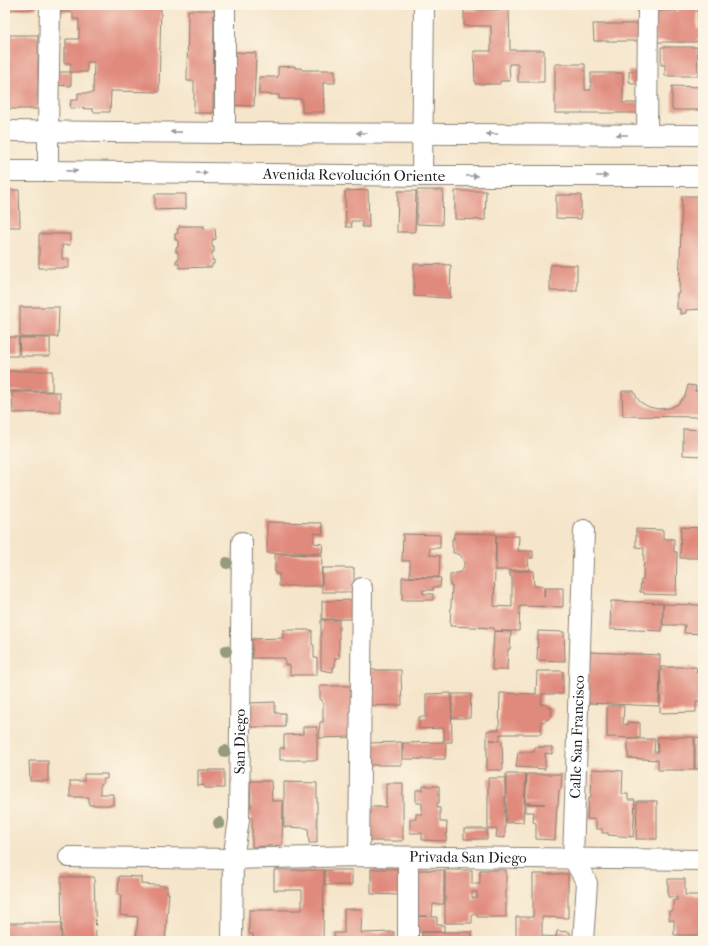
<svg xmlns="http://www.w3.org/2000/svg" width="708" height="946" viewBox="0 0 708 946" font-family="'IM FELL French Canon',serif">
  <rect width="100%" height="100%" fill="#fcf5e5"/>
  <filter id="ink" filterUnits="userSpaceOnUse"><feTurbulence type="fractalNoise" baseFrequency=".025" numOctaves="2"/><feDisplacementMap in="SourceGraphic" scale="8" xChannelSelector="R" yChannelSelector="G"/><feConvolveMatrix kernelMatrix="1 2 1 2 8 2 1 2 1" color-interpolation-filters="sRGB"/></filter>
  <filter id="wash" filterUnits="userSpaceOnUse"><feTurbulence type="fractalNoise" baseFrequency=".012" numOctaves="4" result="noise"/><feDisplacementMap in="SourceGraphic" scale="16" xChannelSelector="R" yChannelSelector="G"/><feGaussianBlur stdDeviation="0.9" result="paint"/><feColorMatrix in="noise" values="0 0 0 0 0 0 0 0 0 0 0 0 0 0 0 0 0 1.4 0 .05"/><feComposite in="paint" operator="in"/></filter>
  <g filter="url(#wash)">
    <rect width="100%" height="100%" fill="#f5e5ca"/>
    <g id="blocks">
      <g fill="#e08a7d" fill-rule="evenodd">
        <path d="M10,5h26v4l-26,1z"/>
        <path d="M57,5h104l-2,87 -48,-1 -1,21h-17v-3l-23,-1 1,-8h7v-7h15l1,-31h-7v10h-16v14l-14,-1v-13h14h-1l1,-9h-7v-14h2v-10h13v-20h-6v-7h-16z"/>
        <path d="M678,5h20l-1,24h6v11h-6v2h-42v-31h22z"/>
        <path d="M188,10h26l-1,103h-19v-32h-7z"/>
        <path d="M464,10h45l1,40h34v32h-26v-18h-9l1,17h-10v3h-25l-1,-33h17v-25h-27z"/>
        <path d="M593,24h47v17h-46z"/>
        <path d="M6,35h32v74h-33z"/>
        <path d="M661,47h36l1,29h-33v-11h-4z"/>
        <path d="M233,52l23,1 -2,53 -23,-1z"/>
        <path d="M555,64h30v26h6v-17h32v30h16v10h-84z"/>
        <path d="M295,66v2h6l1,2h33v13h-12l1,29h-22v-13h-23v-4l-20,-1v-17h19v-10z"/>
        <path d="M629,71h11v13h-9v-2h-2z"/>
        <path d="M672,86l31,1v23h-31z"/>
        <path d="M5,190h14l1,37h-15z"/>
        <path d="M368,190l1,37h-7v-6h-11l1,6h-6l-1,-36z"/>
        <path d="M417,190h26l-1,35 -25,-1z"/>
        <path d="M398,191h18l-1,41h-18z"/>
        <path d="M455,191h31l-1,29 -30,-1z"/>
        <path d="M155,194h31v15l-31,1z"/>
        <path d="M556,195h25v24l-25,-1z"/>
        <path d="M682,196h21v113l-17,1v3l-6,1v-5h-3v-16h2v-2z"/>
        <path d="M179,226h25v3l11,-1 1,11 -4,1v7h2v5h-2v8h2v4h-2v3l-33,1v-4h-3v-4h2v-8h-2v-4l2,-1v-7h-3v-6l3,-1 -1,-4h2z"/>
        <path d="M39,234h31v11h-8v14h7v9h-30z"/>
        <path d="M414,264l37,1 -1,33 -36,-2z"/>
        <rect x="550" y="265" width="27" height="26"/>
        <path d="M20,307h39l-1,30h-38z"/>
        <path d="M5,337h14l-1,19h-13z"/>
        <path d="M19,338h31v18h-30z"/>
        <rect x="5" y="371" width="47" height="20"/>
        <path d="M688,385l8,1 -1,5h8v26l-80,-1 -1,-25h12l2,5 4,6 9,5 9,2 12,-1 8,-4 7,-8z"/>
        <path d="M12,392h48v20l-47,1z"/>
        <path d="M683,429l20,1v26l-20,-1z"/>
        <path d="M267,522l55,1 1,11 -9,-1v10l9,1 -1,9h-55z"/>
        <path d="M681,527l22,1v30h-23z"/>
        <path d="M636,529l27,1v9h11v13h3l-1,43 -32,-1v-2h-4l1,-12h2l1,-32 -8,-1z"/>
        <path d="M454,533l42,1 -2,72 18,1v-30l-2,-1v-5h23l1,15h10v11l1,-9h18v19l-43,-1 -1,25h-25v-3l-44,-2 2,-40h-2v-11l10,-3 3,-3 1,-3v-4l-3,-6 -6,-3h-2v-6h-1v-8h2z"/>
        <path d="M403,534l37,1v13h-10v7l10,1 -1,21h-29v-16h-8z"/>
        <path d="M496,536h23l-1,15h15v7h-5l1,12h-33z"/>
        <path d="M275,554l47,1 -1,31h-42v-12h-4z"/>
        <rect x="322" y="568" width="32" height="24"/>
        <path d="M402,577l39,1 -1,9h-7v3h-10v4h10v6h-31z"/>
        <path d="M352,600v19h-30v-18z"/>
        <path d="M611,601l52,2 -1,28 -52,-2z"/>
        <path d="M663,604l40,1v29l-19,-1 1,-8h-22z"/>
        <path d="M321,620h18v38h-4v9h-2v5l-12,-2z"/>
        <path d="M283,630h29v15h2v13h3v17h-27v-10h-5v-7h-33v-19l31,-1z"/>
        <path d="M494,631l17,1 -1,17h-2l-1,21h-15z"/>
        <path d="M538,631l26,1 1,29 -28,-1z"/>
        <path d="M590,652l70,3 -1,51 -72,-3z"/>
        <path d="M661,667h35l1,6h3v28h-4v11l-36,1z"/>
        <path d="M368,670h33l1,35 -34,1z"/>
        <path d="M537,671h26v23h-21l-1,11 3,-1 8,4 -1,9 -7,5 -3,-1v13h-41v6h-10l12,1 1,29h-16v-39l3,-1h9l1,-37 36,1z"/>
        <path d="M320,686h34l-1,51 -34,1 1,-16h3v-19h-1v-3l-2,-1z"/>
        <path d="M451,693l1,49h-6l-1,17h-42v-16l41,-1v-14l-25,1v-12h7v-23z"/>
        <path d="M452,694h19l-1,24h-18z"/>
        <path d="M275,702v11h10v14h-35v-24z"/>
        <path d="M607,706h17l-1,18 5,1v-3l12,1v15l-33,-1z"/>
        <path d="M303,727h14v33h-37v-12h3v1h1v-14l19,-1z"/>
        <path d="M657,737h37v33h-36v-10l-30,-2v-19h27l-1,13h4z"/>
        <path d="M695,737l8,1v31h-8z"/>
        <path d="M402,742v23h-34v-22z"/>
        <path d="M535,747h17v7l-7,-1v16l-29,-2 2,-15h16z"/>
        <path d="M29,761h19v20h-18z"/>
        <path d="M592,769l31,2 -1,23h6v6h7l-2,37 -25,-2v-2h-6v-4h-6v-9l-9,-1 2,-22h2z"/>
        <path d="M198,770h26v18h-19l-1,-3 -6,1z"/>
        <path d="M84,774h23v5h-4v5h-3v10h13v11h-24v-8h-19v-16h14z"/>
        <path d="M506,774h20l-3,48 -17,1z"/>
        <path d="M527,774h35l-1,16h-2l-1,15h-1l-2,35 -19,-1v-16l-3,-1 1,-10h-9v-8h20l-20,-1z"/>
        <path d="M488,778h17v60l-9,-1 1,-8h-9z"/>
        <path d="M250,781h21l1,20h11l-1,44 -30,2v-29l-3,-2 -1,-9h3z"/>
        <path d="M284,782l33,1v60h-8l-1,-15 -24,-1z"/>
        <path d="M386,783h17v58h-37v-34h20z"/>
        <path d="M423,786h16v17h-2v5h3v14h7l-1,19 -24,-1v-7h-12v-14h6v-5h6v-11h-6v-13h7z"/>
        <path d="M637,801h20v38h-21z"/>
        <rect x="464" y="829" width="23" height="10"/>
        <path d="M371,869h29v26l-29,-1z"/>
        <path d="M274,870h50l-1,71h-70v-7h-4v-24h53v-20h-28z"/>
        <rect x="325" y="870" width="27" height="15"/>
        <path d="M416,870h28v34h-11l-1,13h5v8h7v7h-27v-15l10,-1h-11z"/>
        <path d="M445,870h27v14h8v-14h26v47h-29v-3h-5v9h-27zM472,892h5v6h-5z"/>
        <path d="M533,874h35v44l-26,-1v19l14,1 1,-6 13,1v9h-54v-24h17z"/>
        <path d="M119,876l22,1v7l26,2v7h2l-4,48h-29l2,-24 -18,-2 1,-20 -3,-1z"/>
        <path d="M61,877h33l2,64h-34z"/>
        <path d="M668,879h17v16h18v40h-29v-15h-5v-9h4v-11h4v-3h-9z"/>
        <path d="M344,909h18l-1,24 33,-1v9h-60v-8h10z"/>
        <path d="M5,923h56v17l-56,1z"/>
        <rect x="422" y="932" width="50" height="9"/>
      </g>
    </g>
  </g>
  <g filter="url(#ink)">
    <use href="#blocks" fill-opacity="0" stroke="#888073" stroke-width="1"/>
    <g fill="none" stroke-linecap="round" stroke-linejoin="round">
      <g stroke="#888073" stroke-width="22">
        <g id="street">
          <path d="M5,131l220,2 478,2"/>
          <path d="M225,133v-126"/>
          <path d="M647,135l1,-130"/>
          <path id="s1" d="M5,171h43l374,5h281"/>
          <path d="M48,171v-40l2,-126"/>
          <path d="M422,176l2,-171"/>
          <path d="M359,856l3,-268"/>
          <path id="s2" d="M69,857l164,2 126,-3 344,4"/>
          <path d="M408,857v84"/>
          <path id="s3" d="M232,941l1,-82 6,-39 3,-278"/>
          <path id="s4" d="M583,941l4,-58 -14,-25 11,-328"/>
        </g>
      </g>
      <use href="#street" stroke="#fff" stroke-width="20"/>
    </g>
    <g fill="#959a80">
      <circle cx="227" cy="563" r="6"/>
      <circle cx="226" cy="651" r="6"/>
      <circle cx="225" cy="751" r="6"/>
      <circle cx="219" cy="823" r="6"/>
    </g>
    <defs><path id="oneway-solid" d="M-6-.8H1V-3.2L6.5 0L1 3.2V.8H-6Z"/></defs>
    <g fill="#999">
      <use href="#oneway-solid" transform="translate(176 132) rotate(-179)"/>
      <use href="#oneway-solid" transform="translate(362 133) rotate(-180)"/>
      <use href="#oneway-solid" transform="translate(492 134) rotate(-180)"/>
      <use href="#oneway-solid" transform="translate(622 135) rotate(-180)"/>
      <use href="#oneway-solid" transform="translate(72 171) rotate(1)"/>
      <use href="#oneway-solid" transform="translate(202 173) rotate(1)"/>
      <use href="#oneway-solid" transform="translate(472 176)"/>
      <use href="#oneway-solid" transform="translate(602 176)"/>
    </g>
  </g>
  <g text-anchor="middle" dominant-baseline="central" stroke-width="3" stroke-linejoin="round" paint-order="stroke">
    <g font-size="15" fill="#1c1c1c" stroke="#fcf5e5">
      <text stroke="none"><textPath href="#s1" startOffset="349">Avenida Revolución Oriente</textPath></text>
      <text stroke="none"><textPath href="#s4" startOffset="208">Calle San Francisco</textPath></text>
      <text stroke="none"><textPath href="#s3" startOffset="200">San Diego</textPath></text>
      <text stroke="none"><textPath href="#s2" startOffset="399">Privada San Diego</textPath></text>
    </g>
  </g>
  <rect width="708" height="946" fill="none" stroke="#fcf5e5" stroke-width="20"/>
</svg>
